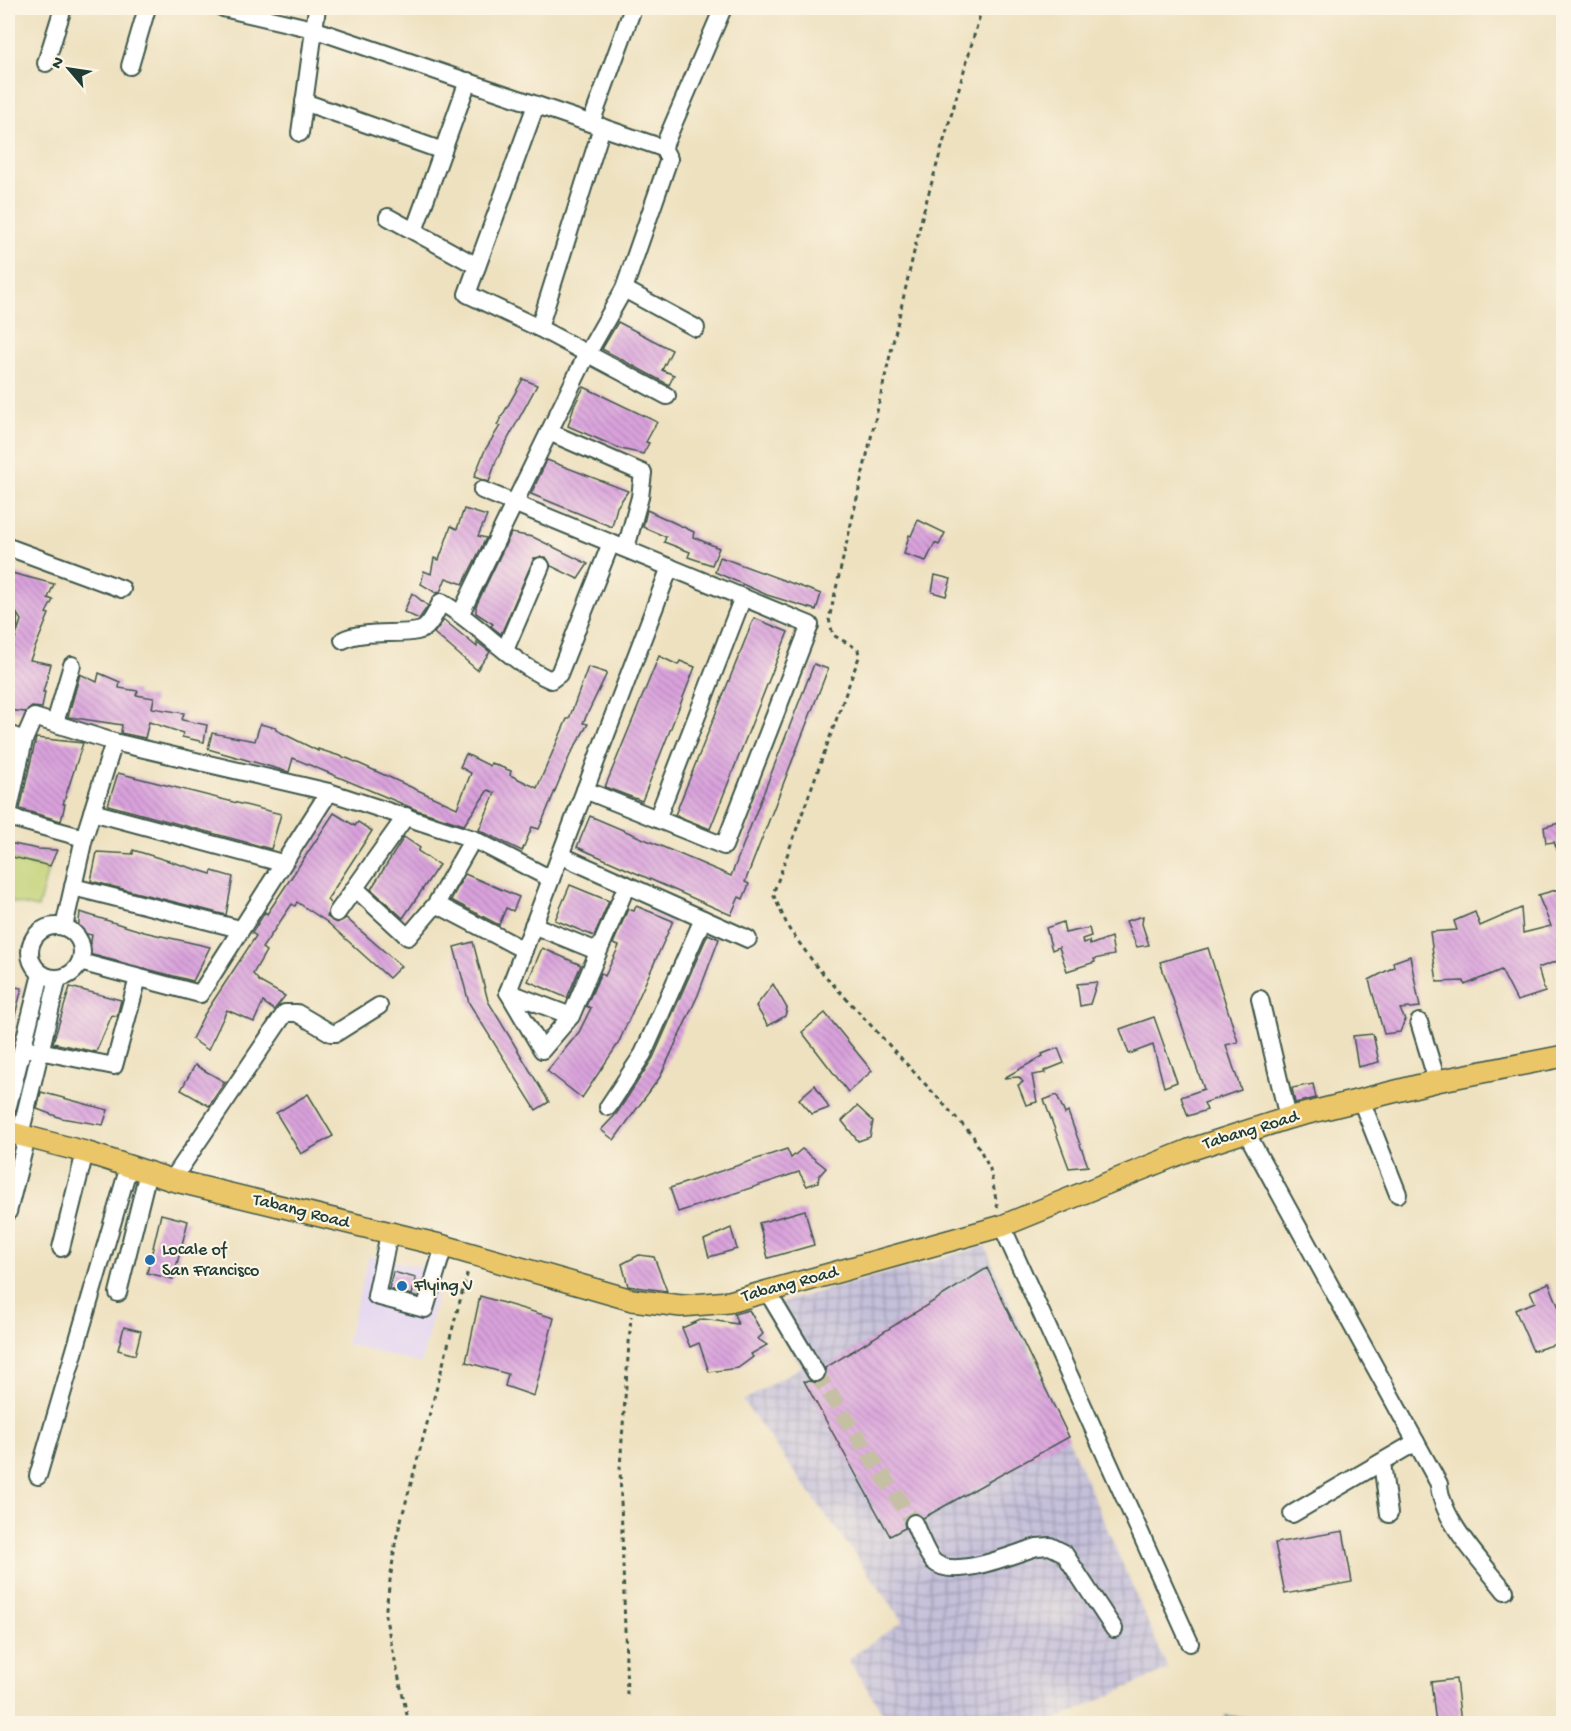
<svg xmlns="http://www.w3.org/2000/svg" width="1571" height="1731" viewBox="0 0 1571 1731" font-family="'Gochi Hand',sans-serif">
  <defs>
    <pattern id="industrial-grid" width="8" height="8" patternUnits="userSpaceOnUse" patternTransform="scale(1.5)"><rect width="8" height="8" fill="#c5c0da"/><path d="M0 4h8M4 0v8" fill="none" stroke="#9f9db2"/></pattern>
    <pattern id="water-waves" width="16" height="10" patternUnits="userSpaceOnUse" patternTransform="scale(1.5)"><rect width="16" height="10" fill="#64a6d8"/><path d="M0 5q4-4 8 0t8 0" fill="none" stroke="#5288b0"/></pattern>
    <pattern id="building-back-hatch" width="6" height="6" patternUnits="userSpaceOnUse" patternTransform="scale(1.5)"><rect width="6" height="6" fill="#daa2dd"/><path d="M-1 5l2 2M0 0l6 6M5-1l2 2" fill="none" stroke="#b085b4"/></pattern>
  </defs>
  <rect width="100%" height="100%" fill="#fcf5e5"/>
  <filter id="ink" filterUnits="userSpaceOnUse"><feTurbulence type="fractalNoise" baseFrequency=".0167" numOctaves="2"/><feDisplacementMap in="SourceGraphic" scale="12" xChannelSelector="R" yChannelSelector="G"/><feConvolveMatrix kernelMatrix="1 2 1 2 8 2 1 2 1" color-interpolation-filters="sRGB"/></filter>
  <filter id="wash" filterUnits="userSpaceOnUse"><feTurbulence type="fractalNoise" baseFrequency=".008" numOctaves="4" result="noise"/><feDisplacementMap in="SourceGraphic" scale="24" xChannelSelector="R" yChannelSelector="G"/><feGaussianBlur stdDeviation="1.35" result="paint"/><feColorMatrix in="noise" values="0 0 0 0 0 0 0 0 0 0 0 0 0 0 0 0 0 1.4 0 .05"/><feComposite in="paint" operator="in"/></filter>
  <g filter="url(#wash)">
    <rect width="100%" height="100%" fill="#eee1c0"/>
    <path fill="#e2d4f3" d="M369,1256l74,15 -22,93 -75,-20z"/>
    <path fill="url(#industrial-grid)" d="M985,1246l183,423 -119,54h-160l-41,-64 55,-38 -160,-220 59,-35 -41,-58z"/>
    <path fill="#c1d174" stroke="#708754" stroke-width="1.5" d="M8,858l40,11 -10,39 -30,-7z"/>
    <path fill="url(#water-waves)" stroke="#427286" stroke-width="1.5" d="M1226,1716l79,7h-78z"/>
    <g id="blocks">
      <g fill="url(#building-back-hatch)">
        <path d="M618,322l54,28 -10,20 12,5 -5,10 -67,-36z"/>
        <path d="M523,379l14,6 -41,76 -7,21 -15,-5 11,-27 15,-24 -3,-1z"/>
        <path d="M584,387l73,35 -11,20 3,1 -6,11 -22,-5 -53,-23 6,-20z"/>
        <path d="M547,460l81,31 -11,16 -5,20 -81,-33z"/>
        <path d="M464,509l23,7 -9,20 8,2 -23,46 -17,-6 -6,14 -4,1 -15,-9 3,-13 7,3 3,-16 5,2 12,-34 6,3z"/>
        <path d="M647,510l47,22 -1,5 26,11 -7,17 -24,-8 2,-5 -26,-10 2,-5 -23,-10z"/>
        <path d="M918,520l27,13 -6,12 -4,-2 -9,18 -22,-7 5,-19 2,1z"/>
        <path d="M511,533l22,4 55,27 -10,15 -27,-13 -5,-9 -12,1 -33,76 -10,-8 2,-2 -17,-11v-7z"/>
        <path d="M720,557l101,37 -5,16 -49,-15 -52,-23z"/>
        <path d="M8,572l46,12 -6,14 5,2 -7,13 3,1 -19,46 21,4 -8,28h2l-3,16 -10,-1 -7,5 -17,-2v-59l3,1 10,-32 -7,-11 -6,-1z"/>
        <path d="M935,575l16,4 -5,17 -14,-4z"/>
        <path d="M412,593l16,13 -9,13 -15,-7z"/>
        <path d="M754,618l34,14 -78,197 -35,-14z"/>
        <path d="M444,620l33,27v-5l13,10 -13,18 -43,-37z"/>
        <path d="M659,656l19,9 2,-4 15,6 -53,134 -37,-14z"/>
        <path d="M814,664l14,5 -83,213 4,2 -6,15 -4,-2 -8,18 -154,-68 13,-31 141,60z"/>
        <path d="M588,667l19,6 -24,50 5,1 -18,31 -31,74 -7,-2 -10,24 -43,-21 16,-37 -7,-3 -24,35 -47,-15 -124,-52 -4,14 -81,-23 4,-16 43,8 5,-17 16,4v2l42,21v-2l31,10 108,49 14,-35 -11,-6 6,-13 24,12 1,-3 20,8 -1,4 27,13 30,-69h2z"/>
        <path d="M99,673l21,9 -1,6 19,3 -2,4 18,3 -2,10 32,5 -2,7 25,5 -3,17 -22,-5 1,-4 -34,-11 -4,16 -24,-5 1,-8 -54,-8 12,-43 17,8z"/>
        <path d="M36,738l47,5 -20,61h2l-4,17 -41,-12z"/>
        <path d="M118,773l163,41 -10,35 -163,-44z"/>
        <path d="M334,813l21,13 3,-4 14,9 -45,69 4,4 -4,13 10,6 9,-5 55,48 -12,12 -62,-56 -30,-20 -2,4 -3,-2 -30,44 4,3 -13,23 7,8 25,14 -11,14 -11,-8 -9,20 -27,-12 -19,40 -16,-11 12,-24 52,-79 -4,-3 13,-21 2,2z"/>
        <path d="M1563,822v43l-9,-23 -8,1 -2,-16z"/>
        <path d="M404,837l16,11 -2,3 21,14 -36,53 -32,-29z"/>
        <path d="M8,843l30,6 19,1 -7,16 -42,-10z"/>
        <path d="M133,850l78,24 1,-3 21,6 -7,38 -135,-34 6,-29 36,2z"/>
        <path d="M465,874l54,23 -6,14 -7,-3 -7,17 -48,-25z"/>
        <path d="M570,885l39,16 -15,35 -39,-16z"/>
        <path d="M1563,888v71l-25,9 7,24 -28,9 -16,-31 -36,15 -1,-4 -27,1 -7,-50 27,-2 -3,-9 21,-9 5,14 41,-18 2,25 28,-7 -13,-31z"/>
        <path d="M636,906l37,15 -55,123 -36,54 -35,-27 32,-39 12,-24 -5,-2 15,-33 4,3 14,-30 -6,-2 15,-35 6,2z"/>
        <path d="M80,912l64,20 66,15 -17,34 -104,-27 3,-19 -14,-3z"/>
        <path d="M1143,916l-1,8 7,21 -12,2 -11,-26z"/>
        <path d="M1063,922l2,11 24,-5 2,8 -9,3 1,4 6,-2 1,4 21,-8 3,18 -20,4 1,3 -28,9 -8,-24 -7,3 -6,-22z"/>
        <path d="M708,934l11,5 -21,56 -38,82 -46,63 -13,-10 16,-17 36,-55z"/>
        <path d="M473,942l15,59 61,101 -13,8 -67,-107 -15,-56z"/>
        <path d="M542,948l39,17 -14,33 -39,-17z"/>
        <path d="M1208,948l30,94 -12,3 15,45 -37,13 3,7 -19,6 -7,-19 23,-8 -44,-127z"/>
        <path d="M1410,956l10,51 -20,2 5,11 -5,12 -16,2 -15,-54 25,-13 -1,-5z"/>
        <path d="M1097,982l-7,22 -10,2 -3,-22z"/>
        <path d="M773,984l14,24 -2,8 -17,10 -12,-20z"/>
        <path d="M8,986l14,2 -10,39 -4,-1z"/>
        <path d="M70,987l51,13 -4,16 -5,-1 -16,37 -43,-9z"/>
        <path d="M825,1013l47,58 -24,21 -46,-60z"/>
        <path d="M1154,1017l23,65 -13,5 -11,-42 -24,9 -9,-25z"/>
        <path d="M1373,1034l6,28 -21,5 -5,-31z"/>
        <path d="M1058,1048l6,15 -20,8 1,2 -13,2 5,27 -11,3 -8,-20 5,-3 -4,-5 -15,1 39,-22 -1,-2z"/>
        <path d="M195,1065l30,17 -16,24 -28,-16z"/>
        <path d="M1313,1084l3,14 -21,5 -3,-15z"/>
        <path d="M815,1085l14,23 -17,6 -13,-15z"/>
        <path d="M41,1092l67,18 -5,15 -42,-7 -24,-9z"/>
        <path d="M308,1094l25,42 -32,18 -25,-41z"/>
        <path d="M1057,1095l8,19 3,-2 20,54 -19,2 -25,-68z"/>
        <path d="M857,1106l16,15 -3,16 -12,4 -16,-20z"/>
        <path d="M787,1149l4,9 11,-9 24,19 -7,8 -1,6 -11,4 -8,-14 -121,40 -8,-24z"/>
        <path d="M805,1210l9,35 -46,13 -9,-35z"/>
        <path d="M161,1214l27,7 -15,58 -26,-6z"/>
        <path d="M731,1228l6,21 -28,8 -5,-17z"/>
        <path d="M639,1255l15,2 13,34 -39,-5 -6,-22z"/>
        <path d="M987,1268l82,169 -146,81 -7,-5 -7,1 -5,7 1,7 -15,8 -86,-155 18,1 4,-9 -1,-5z"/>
        <path d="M393,1272l23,6 -4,17 -23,-6z"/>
        <path d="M1549,1283l14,35v24l-30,9 -18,-41 20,-8 -5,-11z"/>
        <path d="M480,1296l74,22 -20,78 -29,-10 3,-12 -42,-12z"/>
        <path d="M749,1310l14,24 -5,5 9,6 -16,9 2,3 -15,11 -29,4 -10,-29 -9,4 -8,-19 21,-9 35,5 -4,-10z"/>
        <path d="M124,1327l17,4 -6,24 -17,-5z"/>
        <path d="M1343,1531l9,51 -67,12 -10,-51z"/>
        <path d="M1456,1679l5,45h-25l-5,-42z"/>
      </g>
    </g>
  </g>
  <g filter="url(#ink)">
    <use href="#blocks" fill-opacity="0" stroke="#3e5649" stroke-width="1.5"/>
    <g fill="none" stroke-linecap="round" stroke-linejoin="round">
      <path stroke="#c5c0a4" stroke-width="16" stroke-dasharray="16 8" stroke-linecap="butt" d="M816,1373l98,150"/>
      <g stroke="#3e5649" stroke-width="20">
        <g id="minor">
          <path d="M223,8l90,21 350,119 6,11 -45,130 -38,67 -125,257"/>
          <path d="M46,63l17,-55"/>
          <path d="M130,66l17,-58"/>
          <path d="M304,102l139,49"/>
          <path d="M536,105l-69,189 72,34 128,68"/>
          <path d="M591,123l42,-115"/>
          <path d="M300,133l17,-125"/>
          <path d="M663,148l60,-140"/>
          <path d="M388,217l89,49"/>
          <path d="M414,231l54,-150"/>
          <path d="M624,289l72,39"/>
          <path d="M539,328l63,-201"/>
          <path d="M549,432l94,41 -3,24 -14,51"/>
          <path d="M482,490l328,135 -86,221 -139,-56"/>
          <path d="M8,547l114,42"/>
          <path d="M8,618v8"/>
          <path d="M343,640c22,-12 72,-2 83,-13 7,-7 11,-17 15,-25 39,22 68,60 110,78l8,-6 52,-131"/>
          <path d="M505,650l36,-84"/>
          <path d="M55,723l17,-58"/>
          <path d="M8,734l16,6"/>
          <path d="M92,812l190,51"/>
          <path d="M8,814l16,-74 10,-23 80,25 215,50"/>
          <path d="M8,817l76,21"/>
          <path d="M657,819l86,-222"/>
          <path d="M560,855l188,84"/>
          <path d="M73,887l167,42"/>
          <path d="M355,888l53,49 28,-33 37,-65"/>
          <path d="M436,904l88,46"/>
          <path d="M337,913l69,-97"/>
          <path d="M533,925l64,26"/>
          <circle cx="56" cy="952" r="26"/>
          <path d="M64,927l20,-89 30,-96"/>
          <path d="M80,962l120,32 129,-202 144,47 78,40"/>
          <path d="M508,992l162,-425"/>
          <path d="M508,992l34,58 29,-34 56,-131"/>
          <path d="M508,992l63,24"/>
          <path d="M1260,999l28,119"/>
          <path d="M1419,1022l18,59"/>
          <path d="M24,1048l90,18 24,-88"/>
          <path d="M1361,1100l37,94"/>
          <path d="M8,1106l33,-132"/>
          <path d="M608,1107l35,-53 60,-135"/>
          <path d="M1246,1132l193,352c2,36 44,79 66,107"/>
          <path d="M20,1135l38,-157"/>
          <path d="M172,1180l113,-167h12l34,20h5l43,-27"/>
          <path d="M8,1212l19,-75"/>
          <path d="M1002,1226l188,417"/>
          <path d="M389,1234l-13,62 49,13 19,-63"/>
          <path d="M61,1248l24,-96"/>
          <path d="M767,1291l49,82"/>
          <path d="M118,1293l30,-121"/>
          <path d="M1382,1463l7,51"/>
          <path d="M38,1476l91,-310"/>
          <path d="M1292,1514l124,-72"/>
          <path d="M914,1523c5,11 11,29 19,38 20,20 79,-7 104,-14l13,-1 14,7 50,76"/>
        </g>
      </g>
      <g stroke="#3e5649" stroke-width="24">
        <path id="major" d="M8,1132l77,20 87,28 272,66 188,54 49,6 48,-4 273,-76 187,-76 99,-32 149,-37 127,-25"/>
      </g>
      <g stroke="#3e5649" stroke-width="3" stroke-dasharray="4.5 4.5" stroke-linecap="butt">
        <path d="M982,8l-59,205 -94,406 4,16 25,14 1,8 -86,237 16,35 28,38 156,169 17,33 8,41"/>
        <path d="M627,1695l-7,-228 11,-151"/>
        <path d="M409,1724l-24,-109 11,-76 72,-268"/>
      </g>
      <use href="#minor" stroke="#fff" stroke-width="16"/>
      <use href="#major" stroke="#ebc669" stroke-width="21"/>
    </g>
  </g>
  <g fill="#1f6fb2" stroke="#fcf5e5" stroke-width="2">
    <circle cx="150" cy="1260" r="6"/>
    <circle cx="402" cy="1286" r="6"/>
  </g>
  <g text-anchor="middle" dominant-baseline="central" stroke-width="4.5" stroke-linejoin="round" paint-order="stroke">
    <g font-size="18" fill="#1f3d34" stroke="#fcf5e5">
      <text transform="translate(1251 1131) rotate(-17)">Tabang Road</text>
      <text transform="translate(301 1212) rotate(14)">Tabang Road</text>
      <text transform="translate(790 1285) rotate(-15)">Tabang Road</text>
    </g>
    <g font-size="18" fill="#1f3d34" stroke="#fcf5e5" text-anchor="start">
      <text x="162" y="1250">Locale of<tspan x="162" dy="21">San Francisco</tspan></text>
      <text x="414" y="1286">Flying V</text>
    </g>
  </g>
  <rect width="1571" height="1731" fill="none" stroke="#fcf5e5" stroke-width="30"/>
  <g transform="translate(69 69) rotate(299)" stroke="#fcf5e5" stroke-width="4.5" paint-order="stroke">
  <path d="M0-4.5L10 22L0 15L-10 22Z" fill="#1f3d34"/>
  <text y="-9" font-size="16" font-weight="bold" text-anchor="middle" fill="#1f3d34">N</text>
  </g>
</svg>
